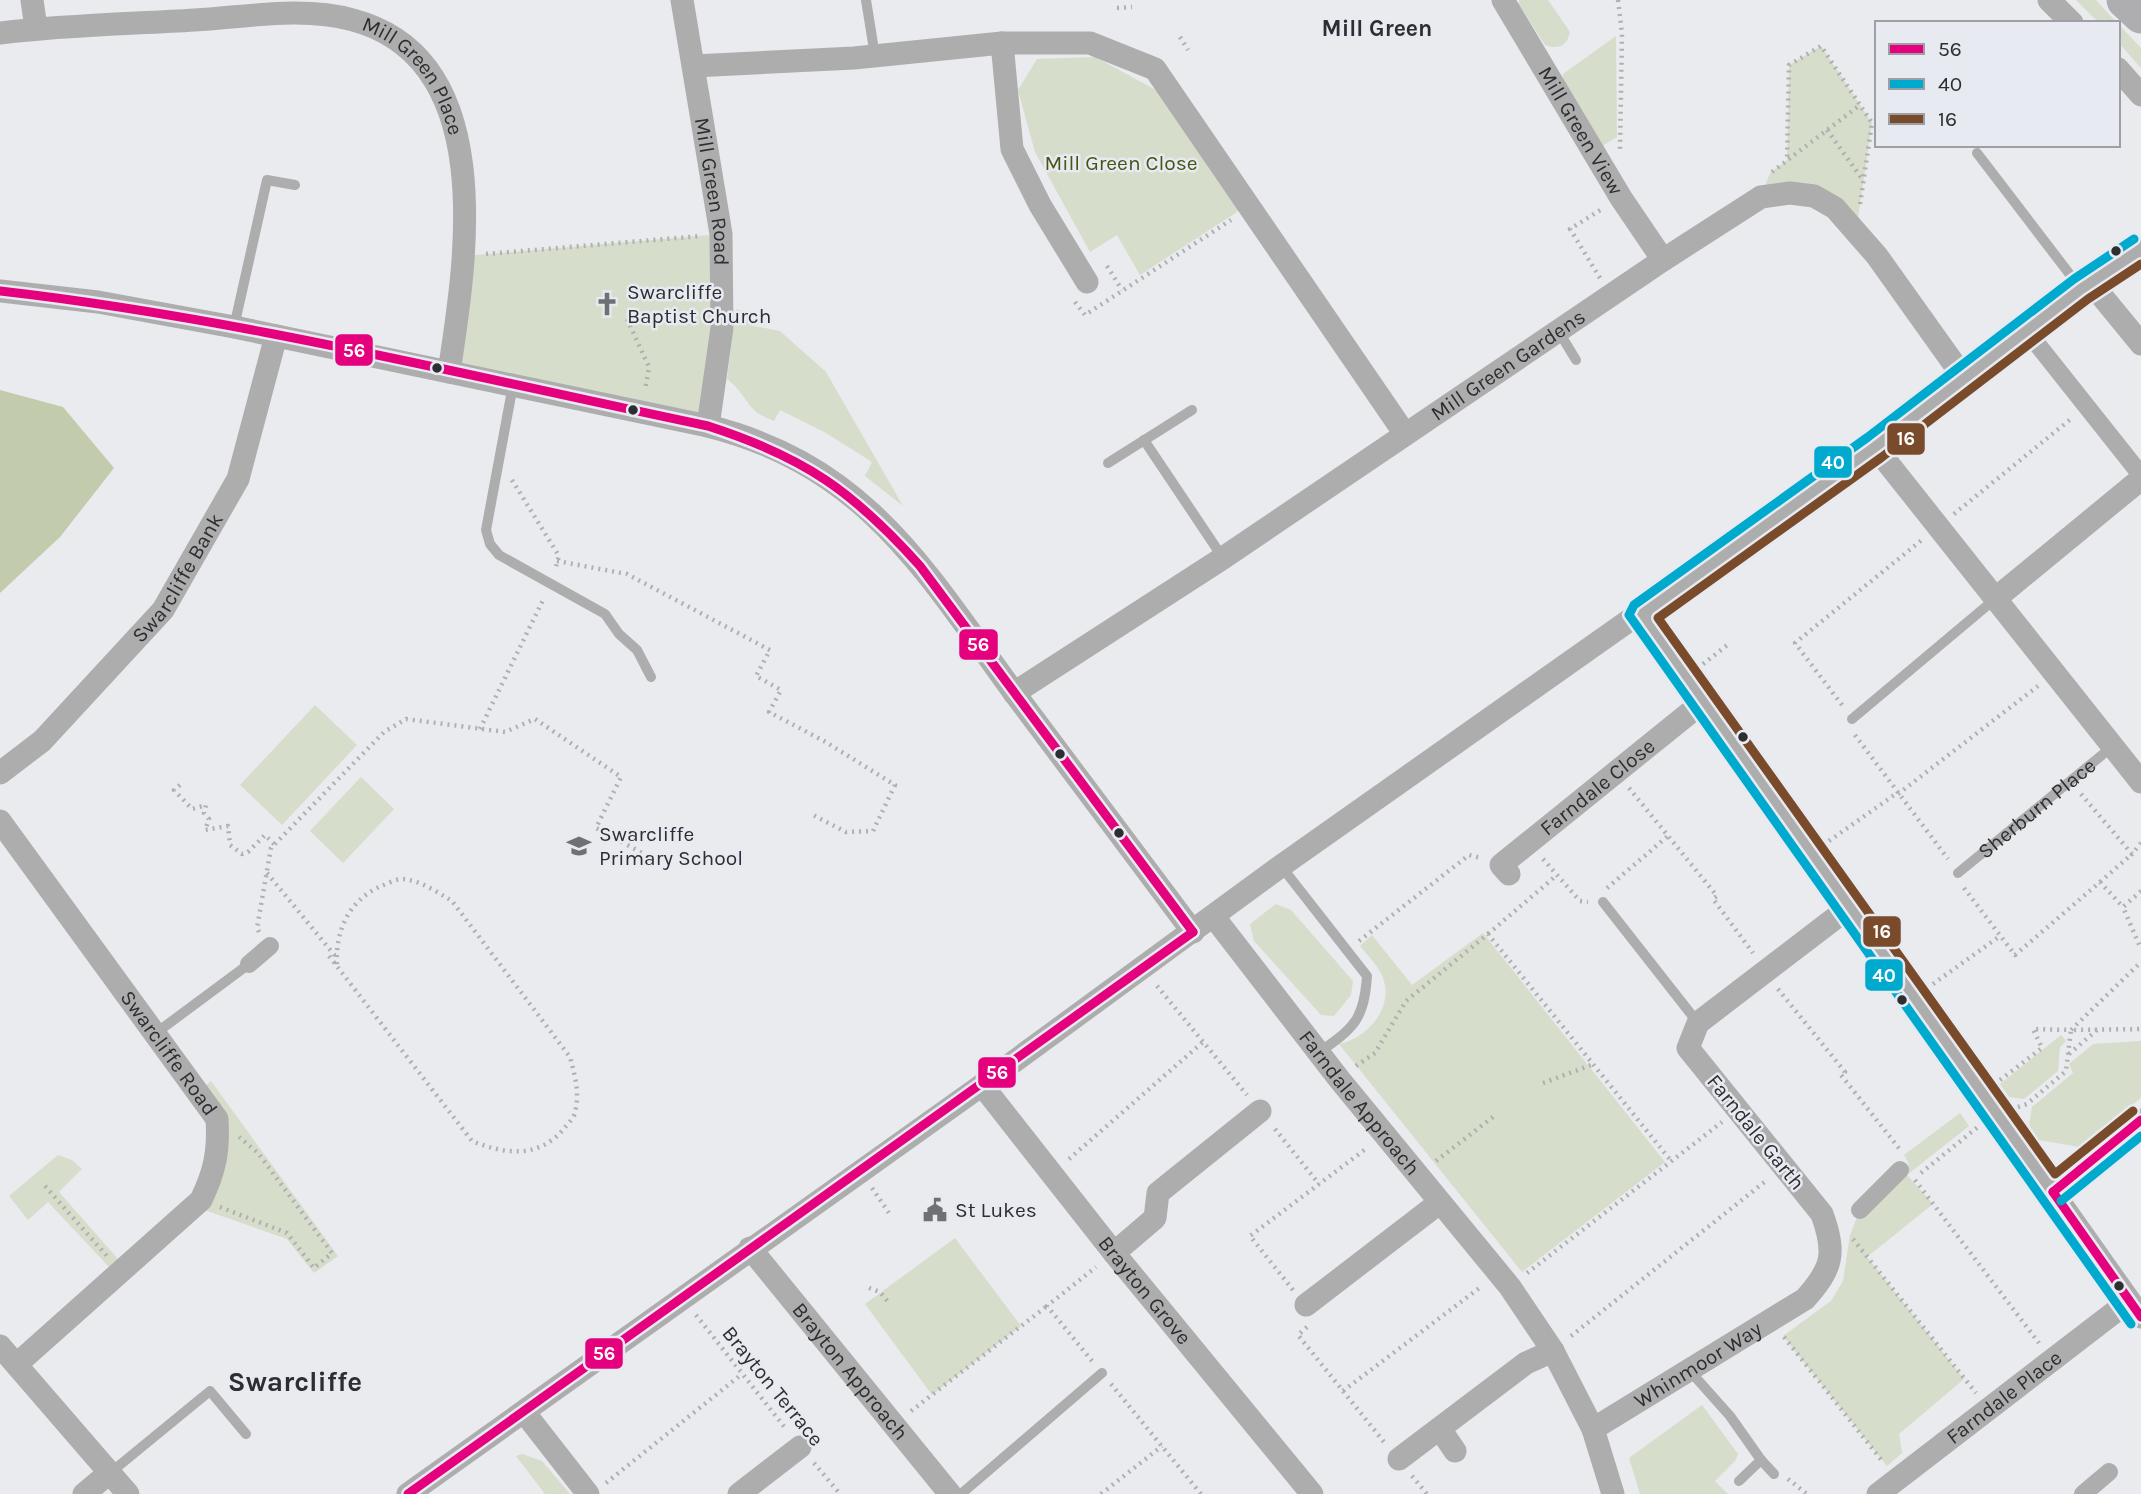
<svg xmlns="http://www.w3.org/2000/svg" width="2141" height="1494" viewBox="0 0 2141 1494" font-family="Karla,sans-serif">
  <rect width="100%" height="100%" fill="#e9ebef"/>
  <g fill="#d6ddca">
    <path d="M1519,0h29l22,32c-3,14 -12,18 -25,13l-26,-40z"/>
    <path d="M2076,0h20l21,23h-18z"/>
    <path d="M2118,24l23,24v20l-23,-26z"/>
    <path d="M1616,36l1,101 -15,9 -39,-66v-6z"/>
    <path d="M1821,46l51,77 -16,109 -21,-24 -74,-11 9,-24 17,-13 2,-95z"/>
    <path d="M1095,57l61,33 84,120 -100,65 -23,-40 -27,17 -55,-100 -17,-62 19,-31z"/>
    <path d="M721,234l-13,192 -259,-54 15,-116z"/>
    <path d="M736,309l13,4v12l31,6 46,41 77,134 -38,-30 7,-14 -46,-29 -46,-23 -6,11c-29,-10 -25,-25 -47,-42z"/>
    <path d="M315,705l42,40 -75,80 -42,-40z"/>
    <path d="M361,777l33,32 -51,54 -33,-32z"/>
    <path d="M1276,904l15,6 62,71 -2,14 -17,21 -13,-1 -67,-74 -4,-17z"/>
    <path d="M1483,933l182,229 -143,110 -183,-228c28,-6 55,-35 44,-66 -4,-12 -16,-23 -23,-32l12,-11 40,50z"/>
    <path d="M2061,1035l5,6 -6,6 -2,24 -34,28 -15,-2 -9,-13z"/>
    <path d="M2141,1041v57l-62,49 -40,-7 -10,-15 3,-18 41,-34 -4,-9 24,-20z"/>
    <path d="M211,1081l127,175 -24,17 -27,-34 -94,-33 26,-56 -21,-58z"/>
    <path d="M1960,1113l9,13 -62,49 26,29 -66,53 97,122 -65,55 3,19 -15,13 -104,-130 48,-35 12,-20 7,-46 10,-25 49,-46 -5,-9z"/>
    <path d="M58,1155l14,5 10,9 -23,23 59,67 -9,8 -61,-65 -20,18 -19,-24z"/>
    <path d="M955,1238l66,88 -89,69 -67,-91z"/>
    <path d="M1702,1405l36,49 -3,7 -20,20 13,13h-88l-11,-36z"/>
    <path d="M522,1454l20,7 28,33h-25l-29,-38z"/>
  </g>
  <path fill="#c2ccad" d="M0,390l63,17 51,61 -54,69 -60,56z"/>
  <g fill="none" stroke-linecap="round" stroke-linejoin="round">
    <g stroke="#afb0b1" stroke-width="4.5" stroke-dasharray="2 5" stroke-linecap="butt">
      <path d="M1618,0l4,34 -2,117"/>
      <path d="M1117,8l15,-1"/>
      <path d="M1180,37l8,13"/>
      <path d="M1827,130l36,50"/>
      <path d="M1772,172l88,-67 -39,-59 -32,19 -2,95"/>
      <path d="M1860,204l12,-81 -12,-18"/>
      <path d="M486,254l215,-18"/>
      <path d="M1107,266l15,24"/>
      <path d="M1600,278l-30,-49 32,-20"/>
      <path d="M1075,302l10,13 146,-95"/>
      <path d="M627,319l22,48 -4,23"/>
      <path d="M512,480l47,76 -4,14"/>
      <path d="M1954,514l118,-96"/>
      <path d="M557,561l70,13 143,76 -14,26 25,14 -12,22 55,29 71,44 -22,46 -27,1 -33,-17"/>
      <path d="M1703,664l27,-21"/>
      <path d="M1842,705l-47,-62 128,-104"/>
      <path d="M480,729l64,-131"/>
      <path d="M1855,735l93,124"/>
      <path d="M180,785l-6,5 18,19 14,-4 -2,8 5,6 -4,11 23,-4 2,19 12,9 6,-2 17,-17 10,10"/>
      <path d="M1629,788l88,108 -4,3 40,54"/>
      <path d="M1898,794l140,-108"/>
      <path d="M2081,794l51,60 9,-11"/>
      <path d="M1829,841l68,-48"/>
      <path d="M1543,859l37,42 8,1"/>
      <path d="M267,873l69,84"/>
      <path d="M2100,882l32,-28"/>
      <path d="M1607,888l61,-52"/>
      <path d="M1964,888l51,67 85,-73 23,25"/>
      <path d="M2141,891l-18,16 18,42"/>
      <path d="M259,932l-2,-4 14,-80 113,-116 22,-13 99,13 30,-13 86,58 -25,51 61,33"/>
      <path d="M1488,934l69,-59"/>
      <path d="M1359,941l110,-86 12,3"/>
      <path d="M329,956l143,185c32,13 65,18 91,-11 4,-6 11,-11 12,-18 5,-19 0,-36 -5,-55l-118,-156c-15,-9 -32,-21 -50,-22 -7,0 -15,5 -21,7 -33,15 -46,45 -44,81"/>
      <path d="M1933,984l67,-48"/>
      <path d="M1157,986l90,109"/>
      <path d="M1778,989l67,83 -4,3 61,77"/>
      <path d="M2069,1054l28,-24"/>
      <path d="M1356,1066l19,-13 31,-52 82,-67 184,228"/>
      <path d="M2000,1080l42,-32 -9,-19 38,1 70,-68"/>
      <path d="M1543,1083l51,-19"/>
      <path d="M2018,1107l9,-3 39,-33 5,-41 70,-1"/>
      <path d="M1275,1129l44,55"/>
      <path d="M1069,1159l134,-117"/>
      <path d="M1436,1161l57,-44"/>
      <path d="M1921,1173l58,-47"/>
      <path d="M1915,1180l124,163"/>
      <path d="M45,1186l62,70"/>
      <path d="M872,1188l17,25"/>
      <path d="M220,1207l67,26 27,35 18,-15 -74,-100 -19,-16"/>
      <path d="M1853,1239l123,154"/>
      <path d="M1527,1273l195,-151"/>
      <path d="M869,1288l11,4 9,11"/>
      <path d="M1293,1290l-43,-54 117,-88"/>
      <path d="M696,1315l90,114"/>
      <path d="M1307,1327l-9,8 86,107"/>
      <path d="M1571,1336l196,-156"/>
      <path d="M1784,1337l99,125"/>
      <path d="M1092,1361l-45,-55 49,-39"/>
      <path d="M1111,1384l90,110"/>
      <path d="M1343,1391l139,-105"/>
      <path d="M911,1411l136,-105"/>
      <path d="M814,1463l26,31"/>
      <path d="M1412,1476l15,18"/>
      <path d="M1788,1479l19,15"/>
      <path d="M606,1483l136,-109"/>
      <path d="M1101,1494l61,-48"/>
    </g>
    <g stroke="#aeadae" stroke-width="10">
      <path d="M866,0l9,56"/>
      <path d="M1977,153l104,136"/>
      <path d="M234,327l33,-147 28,5"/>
      <path d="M1559,332l17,28"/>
      <path d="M513,385l-27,145 4,14 9,11 106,59 14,20 18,16 14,27"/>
      <path d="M1144,440l79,118"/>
      <path d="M1108,463l84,-53"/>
      <path d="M1852,719l143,-120"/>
      <path d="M1281,866l86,110c-3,44 -13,52 -49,77"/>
      <path id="s1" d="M1958,873l155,-127"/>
      <path d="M1603,902l95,121"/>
      <path d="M156,1033l93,-69"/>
      <path d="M1689,1370l41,46 31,44 -22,21"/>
      <path d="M1761,1460l13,14"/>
      <path d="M110,1473l100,-82 36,43"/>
      <path d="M961,1494l141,-121"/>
    </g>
    <g stroke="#aeadae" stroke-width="18">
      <path d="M2026,330l115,145"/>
      <path d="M249,964l21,-18"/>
      <path d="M1860,1210l40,-40"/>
      <path d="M2083,1494l26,-22"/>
    </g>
    <g stroke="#aeadae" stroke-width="23">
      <path d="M32,0l4,28"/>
      <path id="s2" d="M682,0l39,234 1,94 -14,98"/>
      <path id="s3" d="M1503,0l118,198 42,62"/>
      <path d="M2049,0l23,23"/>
      <path id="s4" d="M0,33c65,-8 130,-9 195,-13 51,-3 108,-14 158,0 146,39 113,241 96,352"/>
      <path d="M1002,43l10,106 28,56 47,77"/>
      <path d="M694,66l160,-8 148,-15h88l65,26 250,365"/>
      <path d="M2118,69l23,26"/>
      <path d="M2091,283l50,61"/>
      <path d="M0,291l98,11 136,25 474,99c159,40 217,145 307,268 59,80 119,159 178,238"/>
      <path d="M1875,447l266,335"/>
      <path d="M1995,599l146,-120"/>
      <path d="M1641,615l172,238 328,464"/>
      <path id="s5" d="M1014,693l209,-135 440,-298 98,-63 29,-4 24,3 21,12 42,48 87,122"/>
      <path id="s6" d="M0,773l42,-32 121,-131 75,-131 38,-143"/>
      <path id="s7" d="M0,821l217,298c2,32 -2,52 -16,81l-184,164"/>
      <path id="s8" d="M1509,874l-8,-9 202,-163"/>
      <path id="s9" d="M1214,917l125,162 171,208 43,64 40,78"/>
      <path id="s10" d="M982,1085l132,168 198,241"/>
      <path d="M2053,1192l88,-72"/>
      <path id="s11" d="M750,1248l200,246"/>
      <path d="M1114,1253l41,-35 3,-25 102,-82"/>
      <path d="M1306,1305l133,-102"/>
      <path d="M0,1346l128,148"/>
      <path d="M524,1412l64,82"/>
      <path d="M1440,1429l15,22"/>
      <path d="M1399,1459l127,-96 27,-12"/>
      <path d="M84,1494l25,-21"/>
      <path d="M408,1494l574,-409 299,-219 594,-419 206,-158 60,-40"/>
      <path d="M739,1494l61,-47"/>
      <path id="s12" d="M1613,1494l-20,-65 212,-130c28,-31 31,-46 17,-85l-134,-166 10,-25 153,-117"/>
      <path id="s13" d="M1878,1494l251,-193"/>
    </g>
    <path stroke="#aeadb0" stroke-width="37" d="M2125,0l16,15"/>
    <g stroke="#e7eaf1" stroke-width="14">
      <g id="bus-1">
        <path d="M0,291c238,27 473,86 708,135 96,31 145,65 212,140l273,366"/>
        <path d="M2053,1192l88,125"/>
        <path d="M2053,1192l88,-72"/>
        <path d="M408,1494l785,-562"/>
      </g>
    </g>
    <g stroke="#e7eaf1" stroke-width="14">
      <g id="bus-2">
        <path d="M2061,1201l80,-65"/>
        <path d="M2131,1324l-502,-709 5,-10 234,-168 206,-158 60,-40"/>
      </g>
    </g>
    <g stroke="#e7eaf1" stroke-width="14">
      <path id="bus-3" d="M2133,1111l-78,63 -397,-556 224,-161 206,-158 53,-35"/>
    </g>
    <use href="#bus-1" stroke="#e5007d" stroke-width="9"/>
    <use href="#bus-2" stroke="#00a9ce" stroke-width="9"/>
    <use href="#bus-3" stroke="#7a4b2a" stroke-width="9"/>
  </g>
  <defs>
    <g id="church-bare" transform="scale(1.89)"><path d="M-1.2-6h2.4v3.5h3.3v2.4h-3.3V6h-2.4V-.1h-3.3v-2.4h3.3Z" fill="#6f7074" stroke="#e7eaf1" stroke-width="2.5" paint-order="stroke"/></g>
    <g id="school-bare" transform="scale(1.89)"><path d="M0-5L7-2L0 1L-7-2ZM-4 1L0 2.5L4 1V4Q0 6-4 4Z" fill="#6f7074" stroke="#e7eaf1" stroke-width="2.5" paint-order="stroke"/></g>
    <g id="civic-bare" transform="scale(1.89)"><path d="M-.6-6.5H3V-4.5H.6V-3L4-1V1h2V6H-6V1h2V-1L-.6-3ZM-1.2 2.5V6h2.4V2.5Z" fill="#6f7074" stroke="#e7eaf1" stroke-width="2.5" paint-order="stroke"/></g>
  </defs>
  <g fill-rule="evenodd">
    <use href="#church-bare" x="607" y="304"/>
    <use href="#school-bare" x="579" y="846"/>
    <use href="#civic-bare" x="935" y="1210"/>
  </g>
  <g fill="#2d2e31" stroke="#e7eaf1" stroke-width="2.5">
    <circle cx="2116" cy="251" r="6"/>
    <circle cx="437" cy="368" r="6"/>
    <circle cx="633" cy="410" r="6"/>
    <circle cx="1743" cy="737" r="6"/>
    <circle cx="1060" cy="754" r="6"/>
    <circle cx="1119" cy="833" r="6"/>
    <circle cx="1902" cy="1000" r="6"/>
    <circle cx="2119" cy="1286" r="6"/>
  </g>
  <g text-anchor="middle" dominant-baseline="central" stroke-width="5" stroke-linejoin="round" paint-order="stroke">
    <g font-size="21" fill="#2d2e31" stroke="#e7eaf1">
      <text stroke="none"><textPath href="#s4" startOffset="441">Mill Green Place</textPath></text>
      <text stroke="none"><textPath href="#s3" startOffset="152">Mill Green View</textPath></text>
      <text stroke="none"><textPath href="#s2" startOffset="194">Mill Green Road</textPath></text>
      <text stroke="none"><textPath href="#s5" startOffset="593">Mill Green Gardens</textPath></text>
      <text stroke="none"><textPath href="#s6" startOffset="266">Swarcliffe Bank</textPath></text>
      <text stroke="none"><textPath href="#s8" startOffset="136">Farndale Close</textPath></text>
      <text stroke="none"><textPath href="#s1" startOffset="102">Sherburn Place</textPath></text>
      <text stroke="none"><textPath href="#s7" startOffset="287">Swarcliffe Road</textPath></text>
      <text stroke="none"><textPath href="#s9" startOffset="236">Farndale Approach</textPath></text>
      <text transform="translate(1756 1132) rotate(51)">Farndale Garth</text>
      <text stroke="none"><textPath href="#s10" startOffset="262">Brayton Grove</textPath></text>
      <text stroke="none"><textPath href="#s12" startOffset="191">Whinmoor Way</textPath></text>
      <text stroke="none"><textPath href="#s11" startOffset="159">Brayton Approach</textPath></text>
      <text transform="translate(773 1386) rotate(51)">Brayton Terrace</text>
      <text stroke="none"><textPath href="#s13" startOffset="159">Farndale Place</textPath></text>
    </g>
    <g font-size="21" fill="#475412" stroke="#e7eaf1">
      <text x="1121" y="163">Mill Green Close</text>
    </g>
    <g font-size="21" fill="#2d2e31" stroke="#e7eaf1" text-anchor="start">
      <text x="627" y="292">Swarcliffe<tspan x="627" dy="24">Baptist Church</tspan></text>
      <text x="599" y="834">Swarcliffe<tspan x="599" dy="24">Primary School</tspan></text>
      <text x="955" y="1210">St Lukes</text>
    </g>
    <g font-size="23" font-weight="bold" fill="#2d2e31" stroke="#e7eaf1">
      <text x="1377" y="28">Mill Green</text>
    </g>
    <g font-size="28" font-weight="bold" fill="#2d2e31" stroke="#e7eaf1">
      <text x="295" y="1381">Swarcliffe</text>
    </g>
  </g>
  <g stroke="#e7eaf1" stroke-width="2.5">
    <rect x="334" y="333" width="40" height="34" rx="7" fill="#e5007d"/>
    <rect x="1886" y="422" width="40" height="34" rx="7" fill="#7a4b2a"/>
    <rect x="1813" y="445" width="40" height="34" rx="7" fill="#00a9ce"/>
    <rect x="958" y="628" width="41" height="33" rx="7" fill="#e5007d"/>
    <rect x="1862" y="915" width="40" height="33" rx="7" fill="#7a4b2a"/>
    <rect x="1864" y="958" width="40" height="34" rx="7" fill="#00a9ce"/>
    <rect x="977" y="1056" width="40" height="33" rx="7" fill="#e5007d"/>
    <rect x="584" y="1337" width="40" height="33" rx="7" fill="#e5007d"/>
  </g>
  <g font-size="19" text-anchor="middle" font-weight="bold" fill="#fff">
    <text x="354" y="357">56</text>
    <text x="1906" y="445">16</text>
    <text x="1833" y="469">40</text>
    <text x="978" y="651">56</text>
    <text x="1882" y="938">16</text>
    <text x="1884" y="982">40</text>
    <text x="997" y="1079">56</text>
    <text x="604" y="1360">56</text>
  </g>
  <rect x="1875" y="21" width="245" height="126" fill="#e7eaf1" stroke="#9d9fa4" stroke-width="2"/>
  <rect x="1889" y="44" width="35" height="10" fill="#e5007d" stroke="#9d9fa4" stroke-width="2"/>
  <text x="1938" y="56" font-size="21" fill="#2d2e31">56</text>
  <rect x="1889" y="79" width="35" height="10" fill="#00a9ce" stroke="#9d9fa4" stroke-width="2"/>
  <text x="1938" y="91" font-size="21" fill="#2d2e31">40</text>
  <rect x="1889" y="114" width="35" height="10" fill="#7a4b2a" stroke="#9d9fa4" stroke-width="2"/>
  <text x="1938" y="126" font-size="21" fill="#2d2e31">16</text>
</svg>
